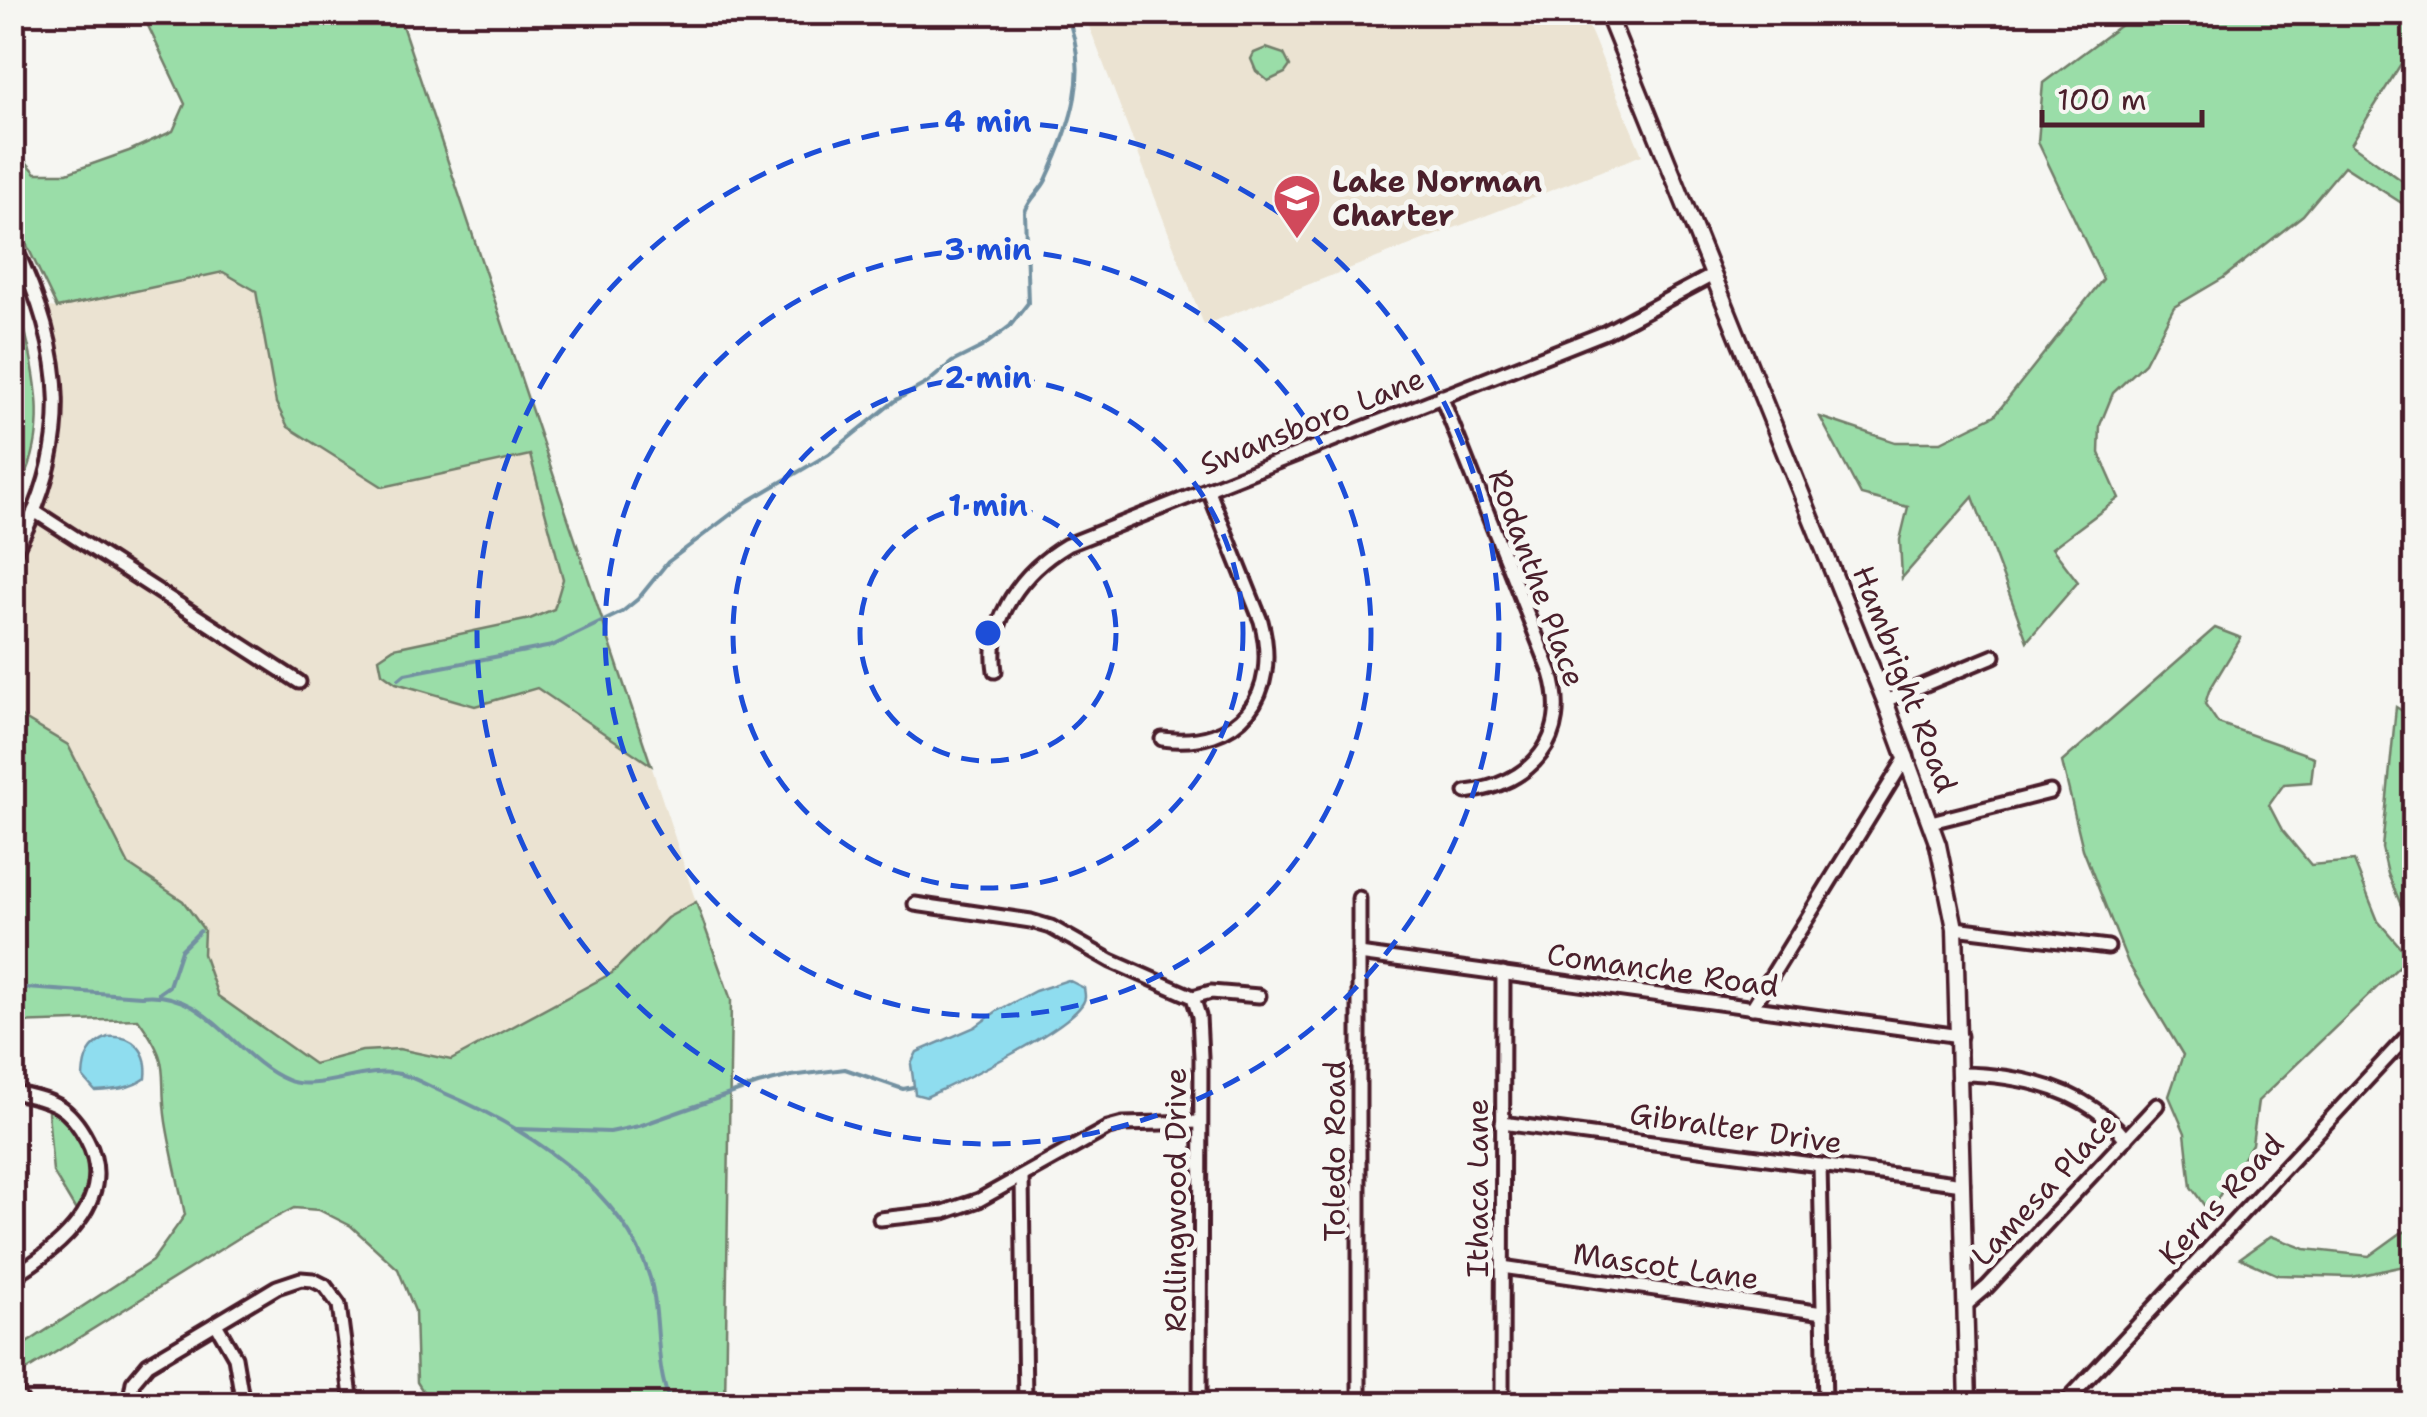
<svg xmlns="http://www.w3.org/2000/svg" width="2427" height="1417" viewBox="0 0 2427 1417" font-family="'Shantell Sans',sans-serif">
  <rect width="100%" height="100%" fill="#f6f6f2"/>
  <filter id="ink" filterUnits="userSpaceOnUse"><feTurbulence type="fractalNoise" baseFrequency=".01" numOctaves="2"/><feDisplacementMap in="SourceGraphic" scale="20" xChannelSelector="R" yChannelSelector="G"/><feConvolveMatrix kernelMatrix="1 2 1 2 8 2 1 2 1" color-interpolation-filters="sRGB"/></filter>
  <g filter="url(#ink)">
    <g fill="#ebe3d2">
      <path d="M1084,13h499l59,142 -438,170z"/>
      <path d="M223,272l33,19 20,112 12,24 95,60 147,-32 33,124 -9,30 -157,74 78,23 62,-18 114,77 45,137 -29,16 -55,55 -161,87 -52,-11 -37,2 -48,14 -96,-69 -15,-42 1,-24 -21,-29 -54,-36 -61,-120 -55,-33 -1,-155 11,-18 32,-107 -13,-126 15,2z"/>
    </g>
    <g fill="#9adda8" stroke="#727e6a" stroke-width="2.5">
      <path d="M142,13h256l253,752 -114,-77 -62,18 -79,-23 -14,-10 -3,-15 15,-10 136,-29 24,-10 9,-30 -33,-124 -147,32 -95,-60 -12,-24 -20,-112 -33,-19 -166,36 -44,-92v-69l23,26h31l62,-22 44,-20 12,-27z"/>
      <path d="M2137,13h277v30l-63,101 60,43 3,-3v27l-70,-45 -41,49 -80,63 -49,29 -29,56 -32,30 -13,32 -1,28 20,45 -67,50 26,34 -51,59 -54,-144 -71,81 -2,-38 8,-33 -47,-12 -41,-78 75,25h46l54,-27 108,-136 -65,-137 5,-59z"/>
      <path d="M1266,48l18,6 6,12 -5,7 -17,8 -12,-10 -5,-12 3,-6z"/>
      <path d="M13,290c6,14 9,30 13,45 12,50 20,99 -3,146l-10,1z"/>
      <path d="M2215,628l26,10 -32,53 -4,13 13,19 96,34 -3,25 -27,2 -15,21 13,25 29,35 43,-4 24,60 31,36 -151,144 -6,43 -43,68 -18,-25 -6,-54 -16,-37 14,-41 -55,-92 -45,-114 -21,-87z"/>
      <path d="M2396,707l18,11v203l-13,-16 -13,-31 -6,-26z"/>
      <path d="M13,712l55,33 61,120 54,36 21,29 -1,24 15,42 96,68 48,-13 37,-2 52,11 161,-87 55,-55 29,-16 35,98 -6,404h-294l-14,-22 -2,-71 -17,-42 -47,-43 -32,-16 -25,-2 -44,23 -231,144 -6,-11v-12l139,-91 33,-46c-6,-31 -14,-62 -19,-93 -8,-52 8,-54 -28,-103l-125,4z"/>
      <path d="M47,1099l28,17 22,69 -16,34 -28,-47z"/>
      <path d="M2414,1229v35l-62,13 -74,-2 -38,-17 31,-22 34,13 64,7 32,-23z"/>
    </g>
    <g fill="#8fddef" stroke="#7391a1" stroke-width="2.5">
      <path d="M1068,980l16,8c1,7 2,10 -1,15 -16,27 -124,79 -157,94l-11,-3 -4,-30 6,-12 58,-25 22,-16 38,-20z"/>
      <path d="M108,1037c26,-2 41,14 38,41 -15,11 -33,12 -51,13l-12,-14c1,-20 6,-32 25,-40z"/>
    </g>
    <g fill="none" stroke-linecap="round" stroke-linejoin="round">
      <g stroke="#7391a1" stroke-width="4">
        <path d="M399,679l6,-5 147,-28 70,-34 16,-13 30,-37 79,-60 82,-48 67,-54 31,-17 25,-21 30,-15 28,-21 18,-23 -3,-91c4,-13 15,-20 21,-32 25,-54 46,-111 19,-168"/>
        <path d="M12,987l129,9c66,-8 93,62 146,84 29,13 77,-14 113,-6 14,3 28,12 42,18 81,34 181,97 208,186 12,41 3,86 21,126"/>
        <path d="M159,993l10,-7 12,-36 19,-19"/>
        <path d="M517,1129l93,3 29,-6 119,-42 33,-8 54,-7 58,20 10,-2"/>
        <path d="M2412,1404l2,-1"/>
      </g>
      <g stroke="#4a1f2b" stroke-width="19">
        <g id="minor">
          <path d="M12,242c55,109 63,205 0,314"/>
          <path d="M1441,396l110,277c20,65 -19,111 -85,119"/>
          <path d="M34,511l265,171"/>
          <path d="M995,671c-8,-53 28,-100 72,-126l539,-213 107,-57"/>
          <path d="M1885,701l109,-45"/>
          <path d="M1162,739c78,10 119,-44 99,-118l-53,-132"/>
          <path d="M1931,822l119,-30"/>
          <path d="M1359,898v506"/>
          <path d="M915,904l116,17 20,6 60,34 82,36 18,-5 48,4"/>
          <path d="M1955,928l153,19"/>
          <path d="M1359,954l601,82"/>
          <path d="M1193,997l6,19 2,41 -1,347"/>
          <path d="M1752,1008l155,-252"/>
          <path d="M1961,1074c60,1 126,15 165,65"/>
          <path d="M12,1092c39,7 57,13 75,48 32,60 -29,109 -75,137"/>
          <path d="M1502,1123l461,61"/>
          <path d="M1820,1165l5,239"/>
          <path d="M1022,1177l3,227"/>
          <path d="M880,1219l64,-7 35,-12 129,-72 15,-4 77,-2"/>
          <path d="M1502,1267l321,46"/>
          <path d="M1966,1305l21,-18 170,-182"/>
          <path d="M216,1324l19,33 8,47"/>
          <path d="M12,1385l11,19"/>
          <path d="M82,1404l12,-3h34"/>
          <path d="M129,1404l4,-22 15,-18 129,-77 24,-8 12,1 12,6 14,19 13,99"/>
          <path d="M1502,1404l1,-431"/>
          <path d="M2064,1404l350,-375"/>
        </g>
      </g>
      <g stroke="#4a1f2b" stroke-width="21">
        <path id="major" d="M1607,12l278,689 53,144 17,83 13,476"/>
      </g>
      <use href="#minor" stroke="#f6f6f2" stroke-width="11"/>
      <use href="#major" stroke="#f6f6f2" stroke-width="14"/>
    </g>
  </g>
  <g fill="none" stroke="#1d4ed8" stroke-width="5" stroke-dasharray="18 12">
    <circle cx="988" cy="633" r="128"/>
    <circle cx="988" cy="633" r="255"/>
    <circle cx="988" cy="633" r="383"/>
    <circle cx="988" cy="633" r="511"/>
  </g>
  <defs>
    <g id="school-pin" transform="scale(2.5)"><path d="M0 17L-7.5 6A9.5 9.5 0 1 1 7.5 6Z" fill="#d1495b" stroke="#f6f6f2"/><path d="M0-5L7-2L0 1L-7-2ZM-4 1L0 2.5L4 1V4Q0 6-4 4Z" fill="#fff"/></g>
  </defs>
  <g fill-rule="evenodd">
    <use href="#school-pin" x="1297" y="198"/>
  </g>
  <g text-anchor="middle" dominant-baseline="central" stroke-width="10" stroke-linejoin="round" paint-order="stroke">
    <g font-size="30" font-weight="bold" fill="#4a1f2b" stroke="#f6f6f2" text-anchor="start">
      <text x="1332" y="181">Lake Norman<tspan x="1332" dy="34">Charter</tspan></text>
    </g>
    <g font-size="30" fill="#4a1f2b" stroke="#f6f6f2">
      <text transform="translate(1312 421) rotate(-22)">Swansboro Lane</text>
      <text transform="translate(1537 578) rotate(70)">Rodanthe Place</text>
      <text transform="translate(1905 679) rotate(69)">Hambright Road</text>
      <text transform="translate(1663 970) rotate(8)">Comanche Road</text>
      <text transform="translate(1736 1128) rotate(8)">Gibralter Drive</text>
      <text transform="translate(1334 1151) rotate(-90)">Toledo Road</text>
      <text transform="translate(1477 1188) rotate(-90)">Ithaca Lane</text>
      <text transform="translate(2044 1189) rotate(-47)">Lamesa Place</text>
      <text transform="translate(2221 1199) rotate(-47)">Kerns Road</text>
      <text transform="translate(1175 1200) rotate(-90)">Rollingwood Drive</text>
      <text transform="translate(1666 1266) rotate(8)">Mascot Lane</text>
    </g>
  </g>
  <circle cx="988" cy="633" r="15" fill="#1d4ed8" stroke="#f6f6f2" stroke-width="5"/>
  <g font-size="30" text-anchor="middle" font-weight="bold" fill="#1d4ed8" stroke="#f6f6f2" stroke-width="10" stroke-linejoin="round" paint-order="stroke">
    <text x="988" y="132">4 min</text>
    <text x="988" y="260">3 min</text>
    <text x="988" y="388">2 min</text>
    <text x="988" y="516">1 min</text>
  </g>
  <rect width="2427" height="1417" fill="none" stroke="#f6f6f2" stroke-width="50"/>
  <rect x="25" y="25" width="2377" height="1367" fill="none" stroke="#4a1f2b" stroke-width="4" filter="url(#ink)"/>
  <path d="M2042 110v15h160v-15" fill="none" stroke="#4a1f2b" stroke-width="5"/>
  <text x="2057" y="110" font-size="30" fill="#4a1f2b" stroke="#f6f6f2" stroke-width="8" paint-order="stroke">100 m</text>
</svg>
